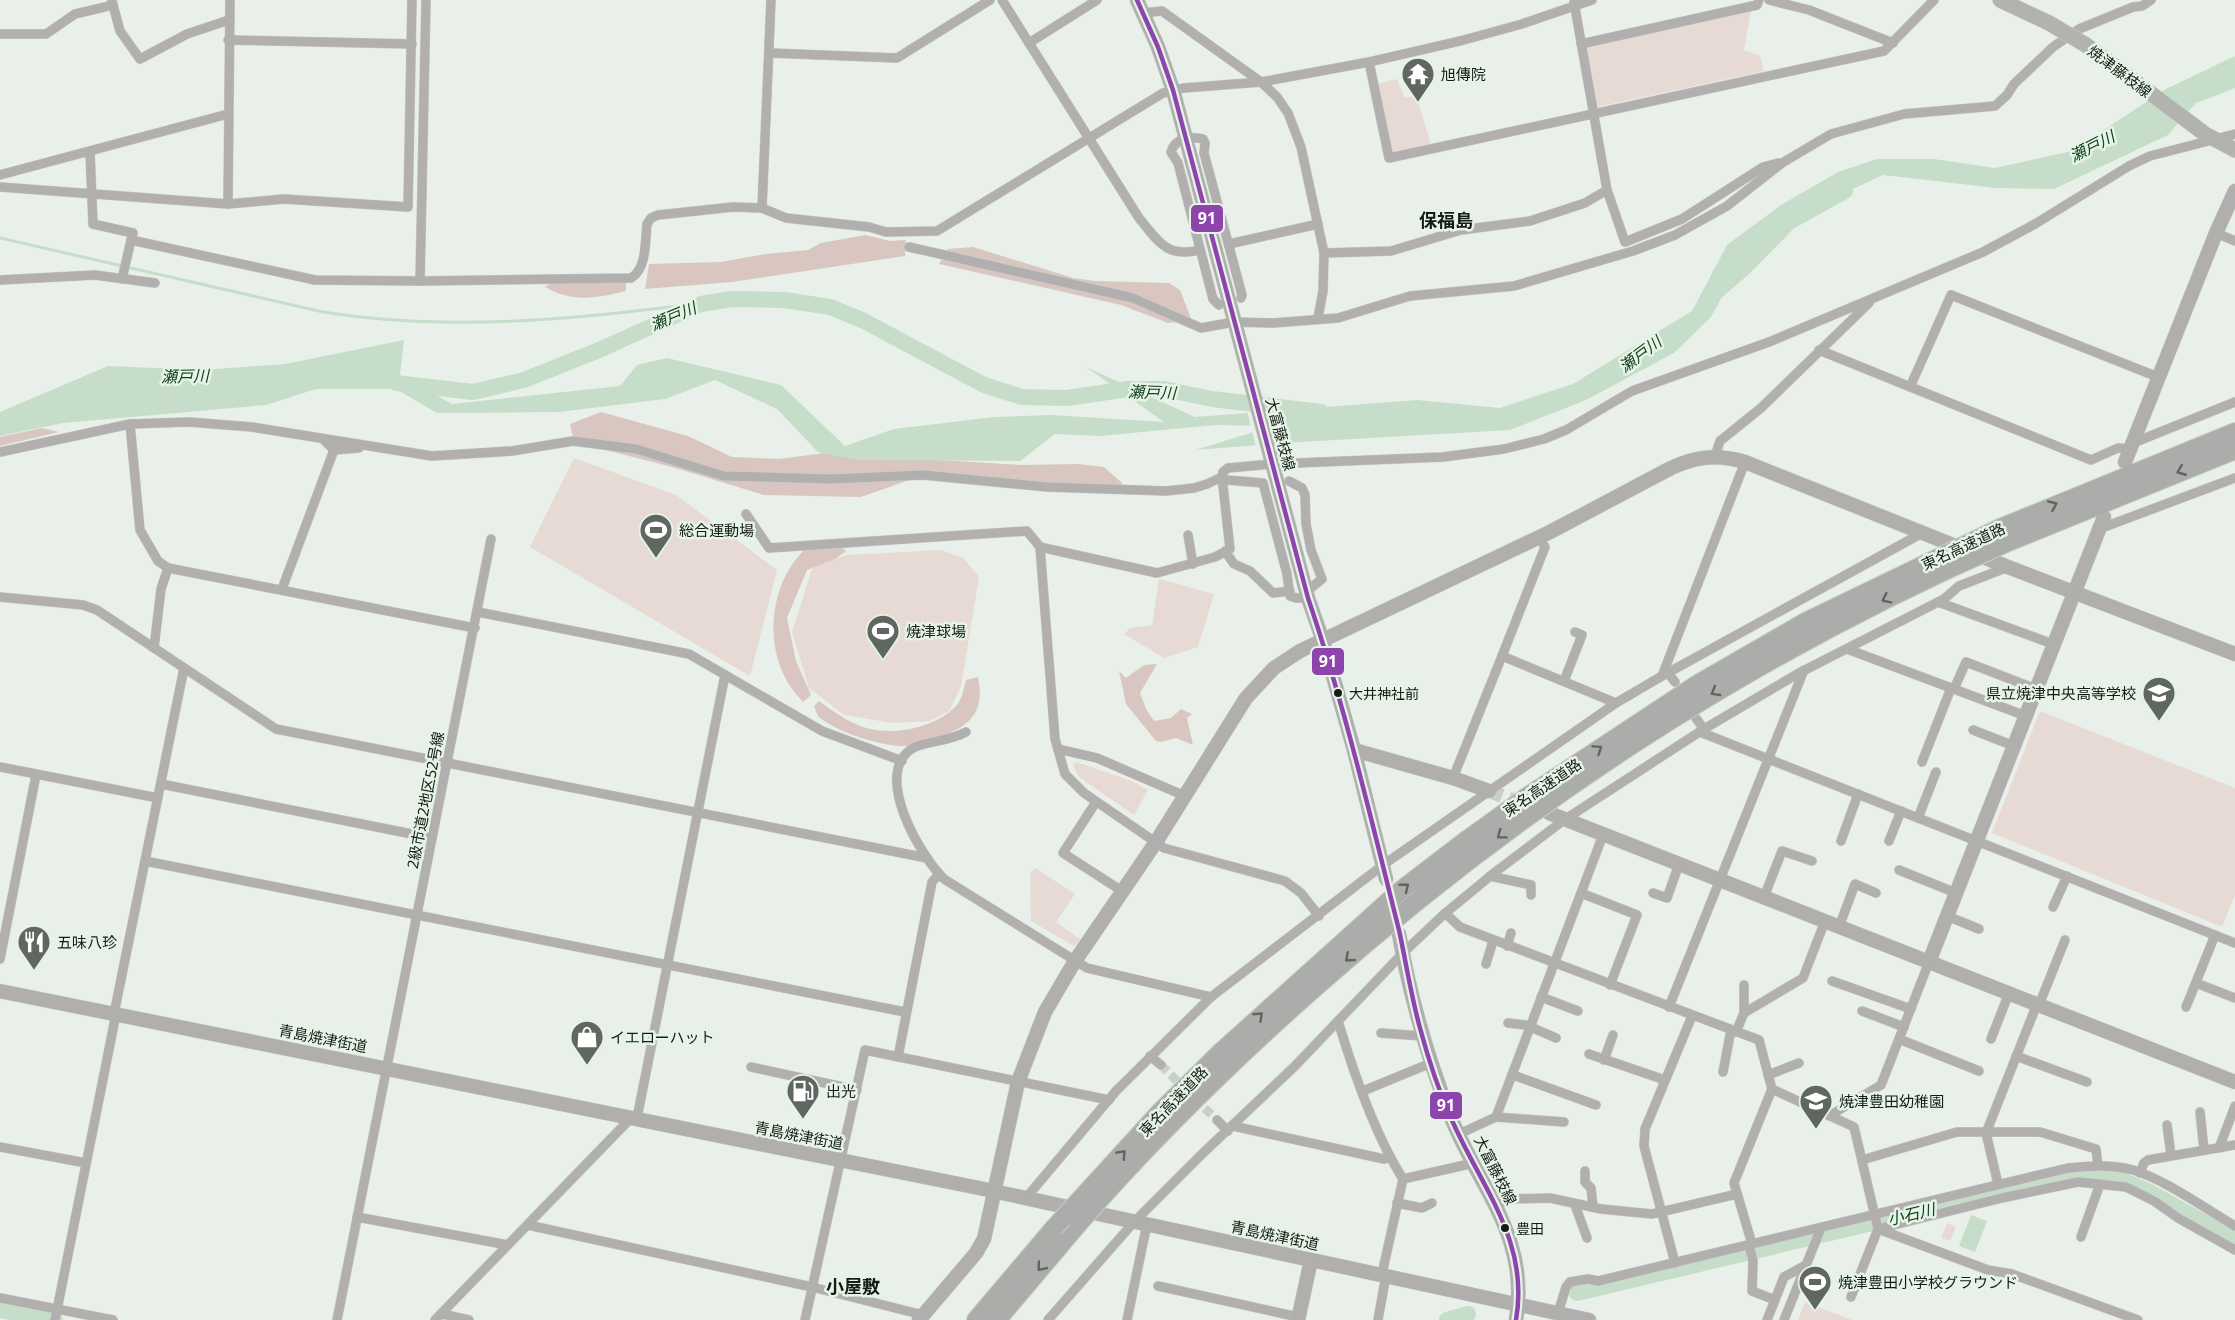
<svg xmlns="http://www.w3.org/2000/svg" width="2235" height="1320" viewBox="0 0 2235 1320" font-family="'Noto Sans','Noto Sans JP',sans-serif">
  <rect width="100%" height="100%" fill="#e8f0e9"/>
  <g fill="#e7dad5">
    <path d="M1751,10l-7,40 16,6 4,15 -167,36 -10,-59z"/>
    <path d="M1397,79l7,18 12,-1 15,48 -40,9 -15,-69z"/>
    <path d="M574,458l102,37 101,75 -27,106 -220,-129z"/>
    <path d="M941,550l22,8 16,19 -18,110 -12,24 -20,10 -36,2 -49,-8 -35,-27 -17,-56 21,-66 34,-11z"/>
    <path d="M1159,579l55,15 -16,53 -34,11 -40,-24 6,-6 22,-3z"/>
    <path d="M2040,711l195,77v107l-13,32 -230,-94z"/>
    <path d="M1076,762l53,18 19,10 -14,25 -55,-38 -6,-12z"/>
    <path d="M1035,868l40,26 -19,28 25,18 -7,6 -43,-25 -1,-48z"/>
    <path d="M1947,1223l9,4 -6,14 -9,-3z"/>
    <path d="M1805,1302l47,18h-54z"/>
  </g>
  <g fill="#d9c6c1">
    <path d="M865,235l25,6 16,-1 -1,16 -173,26 -87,7 4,-25 72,-2 45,-8 42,-4 13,-7z"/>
    <path d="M973,247l100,31 22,3 74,2 11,7 12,31 -24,2 -47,-18 -182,-41 9,-15z"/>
    <path d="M626,278v13c-29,7 -54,12 -81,-4l13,-8z"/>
    <path d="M601,412l87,24 44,21 47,2 46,-6 197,12 56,-1 26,3 18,16 -2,4 -205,-9 -54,19 -97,-2 -92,-28 -98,-25 -4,-18z"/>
    <path d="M42,428l17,4 -59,14v-9z"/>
    <path d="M840,545l6,6 -11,8 -28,11 -20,48 9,43 15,34 -8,7c-5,-6 -11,-12 -15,-19 -24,-41 -18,-99 16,-133z"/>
    <path d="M1157,664l-17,29 6,16 8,12 17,-3 10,-9 11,5 -5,4 6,27 -17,-7 -15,4 -5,-1 -30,-37 -7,-33 7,7 18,-13z"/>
    <path d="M978,677c8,38 -11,51 -44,62 -8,3 -18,7 -27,7 -24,1 -68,-13 -87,-28 -3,-2 -4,-8 -6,-12l5,-5c14,10 27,20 44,26 29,10 72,1 93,-21 6,-6 8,-19 10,-26z"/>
  </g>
  <g fill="#c6dec9">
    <path d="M2235,56v32l-39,15 -28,32 -114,54 -58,-1 -113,-13 -103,48 -36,34 -33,60 -37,36 -88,47 -76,30 -227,13 -88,7 79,-24 -59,-1 -115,11 -45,-2 -35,27 -164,-1 -38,-8 -41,-43 -62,-29 -50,19 -106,13 -122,1 -41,-24h-80l-50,16 -203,18 -63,13v-24l108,-46 94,4 83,-6 119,-24 -4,35 52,29 168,-18 17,-21 30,-7 114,27 64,61 49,-17 100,-12 57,-2 113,7 -78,-55 109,50 222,-17 83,8 73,-24 119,-73 35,-66 54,-40 57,-33 39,-13h57l61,9 77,-17 94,-62z"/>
    <path d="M1971,1215l16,6 -12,31 -16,-6z"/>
  </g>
  <path fill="#e8f0e9" d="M1268,409l10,37 -22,2 -4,-18 5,-2h-6l-4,-18z"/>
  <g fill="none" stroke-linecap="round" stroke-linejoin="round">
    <path stroke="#c6dec9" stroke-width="3" d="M0,238l323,74c88,14 176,12 264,4 38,-3 76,-9 114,-12"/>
    <g stroke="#c6dec9" stroke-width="16">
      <path d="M1715,293l30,-26 44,-45 56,-31"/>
      <path d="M396,383l77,9 51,-12 75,-30 102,-46 31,-5 53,1 45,7 32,13 122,65 38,12 45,1 61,-9h36l48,10 109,13"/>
      <path d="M1577,1293l494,-117h25l28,5 24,10 87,49"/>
      <path d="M0,1310l55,10"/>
      <path d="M1447,1320l21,-6"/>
    </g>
    <g stroke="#c8d0c9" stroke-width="9" stroke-dasharray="9 4.5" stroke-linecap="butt">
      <path d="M1161,1065l24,24"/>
      <path d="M1195,1099l22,21"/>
    </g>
    <path stroke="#c8d0c9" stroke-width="14" stroke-dasharray="14 7" stroke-linecap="butt" d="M1489,791l37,14"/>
    <g stroke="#c7cdc8" stroke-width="10">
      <g id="street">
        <path d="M230,0l-2,204 56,-5 124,8 4,-207"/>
        <path d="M1002,0l137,218c20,24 27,40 61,32"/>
        <path d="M1769,0l40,10 84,33"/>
        <path d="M1574,2l33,188 18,52 57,-23 81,-52 15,-4"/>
        <path d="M113,5l7,26 20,28 47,-25 42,-14"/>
        <path d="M1143,13l19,-2 99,71 16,15 11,16 13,34 23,106 -1,38 -5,27"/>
        <path d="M0,34h46l29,-20 38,-9 -1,-5"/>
        <path d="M228,40l184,4"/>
        <path d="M1029,43l68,-43"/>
        <path d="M1581,44l176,-39 2,-5"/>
        <path d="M770,53l127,5 93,-58"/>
        <path d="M1369,62l20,96 495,-107 50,-51"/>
        <path d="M90,152l3,72 40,9 -2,7"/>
        <path d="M0,175l228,-61"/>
        <path d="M0,187l228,17"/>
        <path d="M762,208l9,-208"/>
        <path d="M2216,233l19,8"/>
        <path d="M1229,244l89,-20"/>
        <path d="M909,247l224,51 68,30 33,-6 39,1 65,-5 72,-22 104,-10 119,-35 42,-16 52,-29 55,-43 49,-29 73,-20 91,-8 12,-11 7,-11 39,-37 26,-18 54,-22 9,-1 9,-6"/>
        <path d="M1324,253l67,-2 70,-21 69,-9 55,-18 22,-13"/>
        <path d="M122,279l9,-39 184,40 105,1 211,-3c16,-9 14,-37 16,-54l4,-6 7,-3 75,-8 29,1 24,10 83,9 17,5 51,-1 226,-138 21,-5 77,-6 108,-20 91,-21 62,-17 70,-24"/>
        <path d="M0,280l95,-5 60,8"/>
        <path d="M420,281l6,-281"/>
        <path d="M1219,305l-6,-6 -35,-136 -7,-11c4,-14 19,-16 32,-13l2,4 -1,10 38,142 -1,3"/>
        <path d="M1819,350l272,110 27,-12 12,1"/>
        <path d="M1910,387l41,-92 207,82"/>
        <path d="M130,424l10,106 18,31 10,7 307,60"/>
        <path d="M2133,443l102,-41"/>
        <path d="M334,450l25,-2"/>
        <path d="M0,452l130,-28 59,-2 63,5 180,29 80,-5 61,-10 63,8 88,27 107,3 92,-4 125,12 118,4 28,-3 13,-4 15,-7 8,72 -15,8 -58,16 -117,-26"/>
        <path d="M1715,456l5,-15 41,-33 108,-105"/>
        <path d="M1289,481l13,7 3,7 1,29 5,26 11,29 -16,13"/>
        <path d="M746,514l23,34 258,-17 13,16 15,192 10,35 19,19 80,55 121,33 16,12 18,23"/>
        <path d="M2099,529l136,-51"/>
        <path d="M1188,535l5,29"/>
        <path d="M1225,551l9,13 16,7 23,22 17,-2"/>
        <path d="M282,589l52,-139 -11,-11"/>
        <path d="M0,597l83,8 14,5 179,119 651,129"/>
        <path d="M1308,598h-12l-6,-2 -3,-22 -24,-91 -36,-3 -5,-3 1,-5 5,-4 45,-4 170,-7 61,-8 40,-10 22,-9 66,-39 137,-49 214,-90 52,-28 94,-58 21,-10 85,-22"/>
        <path d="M1938,602l115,42"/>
        <path d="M478,612l211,42 133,77 80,30"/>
        <path d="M154,648l7,-59 7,-21"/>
        <path d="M1847,649l179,67"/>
        <path d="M1502,656l43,-109 -6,-10"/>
        <path d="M1668,673l7,9"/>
        <path d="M1662,676l83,-214"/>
        <path d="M1564,681l18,-46 -7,-3"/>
        <path d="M1954,689l12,-27 70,27"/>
        <path d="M1695,717l9,12"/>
        <path d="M1973,730l41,16"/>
        <path d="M966,732c-18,10 -40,9 -53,16 -42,25 8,109 31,131l143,89 124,29"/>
        <path d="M1700,732l535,211"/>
        <path d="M1058,749l39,9 88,38"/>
        <path d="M1922,762l29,-74"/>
        <path d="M0,767l158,31"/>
        <path d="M1453,778l49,-122 114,47"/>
        <path d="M161,784l271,54"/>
        <path d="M1096,802l-33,51 59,38"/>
        <path d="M1918,818l18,-46"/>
        <path d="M1841,841l17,-47"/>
        <path d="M1889,841l12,-30"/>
        <path d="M145,861l760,151"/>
        <path d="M1899,870l57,23"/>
        <path d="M1490,876l41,9v10"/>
        <path d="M1581,893l56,22 -27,70"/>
        <path d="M1653,893l14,5 12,-34"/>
        <path d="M1764,897l18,-46 30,10"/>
        <path d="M2053,907l14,-31"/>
        <path d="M1445,913l15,14 299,113 13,49 82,38 24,102 110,41 24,4 126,46"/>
        <path d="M1947,916l32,13"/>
        <path d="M1839,927l16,-43 21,9"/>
        <path d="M1507,946l4,-13"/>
        <path d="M0,959l36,-184"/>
        <path d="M1486,964l7,-23"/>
        <path d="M1832,981l79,28"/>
        <path d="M2196,983l39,15"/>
        <path d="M1541,997l37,14"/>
        <path d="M2039,1005l26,-65"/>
        <path d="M1669,1007l135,-337"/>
        <path d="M2186,1007l29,-72"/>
        <path d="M1862,1011l42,16"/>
        <path d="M1744,1013l59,-35 22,-57"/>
        <path d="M114,1014l70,-346"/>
        <path d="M1338,1021c15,50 37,114 65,158l71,-16"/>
        <path d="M1508,1023l18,2 30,13"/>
        <path d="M1736,1032l8,-19v-28"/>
        <path d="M1381,1033l41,3"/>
        <path d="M1899,1039l80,32"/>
        <path d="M1991,1039l18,-46"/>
        <path d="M1589,1054l76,26"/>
        <path d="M1150,1056l11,9"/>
        <path d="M2016,1056l71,26"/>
        <path d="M898,1057l34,-175 7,-8"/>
        <path d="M1604,1060l9,-25"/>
        <path d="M751,1067l106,23"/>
        <path d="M1723,1072l8,-42"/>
        <path d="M1513,1075l83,30"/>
        <path d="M1768,1075l31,-12"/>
        <path d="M1363,1091l68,-28"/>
        <path d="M2200,1112l4,38"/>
        <path d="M1829,1116l52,-31 48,-123"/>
        <path d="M1496,1117l68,5"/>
        <path d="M637,1118l88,-443"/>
        <path d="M1217,1120l11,11"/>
        <path d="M2167,1125l4,30"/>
        <path d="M1233,1126l151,33 5,-2"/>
        <path d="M1459,1134l37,-17 107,-282"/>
        <path d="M0,1147l86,16"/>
        <path d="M2219,1148l16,-42"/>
        <path d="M1862,1160l95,-28h83l56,17 2,17"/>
        <path d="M1585,1171v11l6,6 2,18"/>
        <path d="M2140,1173l4,-10 4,-3 87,-15"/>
        <path d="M1998,1184l-12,-51 51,-129"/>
        <path d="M1026,1198l90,-107 95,-94 172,-132 233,-162 46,-27 262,-144"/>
        <path d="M1397,1203l25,5 10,-5"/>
        <path d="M1575,1205l12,33"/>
        <path d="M1497,1206l13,-7 40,-1 51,11 51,5 85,-20"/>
        <path d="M357,1217l151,28"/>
        <path d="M528,1225l284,62 111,28"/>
        <path d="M2081,1237l19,-53"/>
        <path d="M1752,1244l-18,-61 38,-94"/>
        <path d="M1749,1245l4,16 -1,30 23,9"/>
        <path d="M1675,1263l-31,-117 1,-17 47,-113"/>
        <path d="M1382,1274l21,-95"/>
        <path d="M1158,1286l140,31"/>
        <path d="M1851,1297l27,-68 124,-31 76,-16 48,5 28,14 24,17 57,32"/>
        <path d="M0,1298l113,22"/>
        <path d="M1558,1313l8,-26 4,-5 18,-3 10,2 470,-113c21,-2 43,-4 65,2 31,9 73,39 102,56"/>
        <path d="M442,1314l27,6"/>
        <path d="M55,1320l61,-306"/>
        <path d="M337,1320l154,-781"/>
        <path d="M435,1320l197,-203"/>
        <path d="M805,1320l60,-270 244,50"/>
        <path d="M1048,1320l86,-98 67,-67 94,-89 108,-113 40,-38 51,-42 70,-53 140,-91 95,-56 145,-74 15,-13 49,-19"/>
        <path d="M1127,1320l20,-96"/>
        <path d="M1378,1320l8,-45"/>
        <path d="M1767,1320l17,-43 22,-12"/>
        <path d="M1784,1320l37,-92"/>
      </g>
    </g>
    <g stroke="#c7cdc8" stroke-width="15">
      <g id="secondary">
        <path d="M1137,0l21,47 15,43 135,508 15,43 31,109 32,129"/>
        <path d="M2125,462l91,-229 19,-42"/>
        <path d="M1354,750l99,28 36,13"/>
        <path d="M1549,813l686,269"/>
        <path d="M1399,934c11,62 28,122 51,181 28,72 80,120 66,205"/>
        <path d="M1929,962l175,-445"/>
        <path d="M0,991l979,197 610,132"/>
        <path d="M919,1320l57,-67 8,-14 34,-157 27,-70 30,-51 81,-119 90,-144 28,-30 26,-17 250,-119 121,-64c26,-12 47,-14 74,-6l263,105 227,87"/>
        <path d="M1298,1320l13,-60"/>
      </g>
    </g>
    <g stroke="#c7cdc8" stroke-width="16">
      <path id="primary" d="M2086,45l119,89 30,16"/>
    </g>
    <g stroke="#c7cdc8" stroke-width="20">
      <g id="highway">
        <path d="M2000,528l235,-96"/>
        <path d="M2006,543l229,-93"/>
        <path d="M976,1320l78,-92"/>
        <path d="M997,1320l82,-97"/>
      </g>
    </g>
    <use href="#street" stroke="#b2b0ae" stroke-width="9"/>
    <use href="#secondary" stroke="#b0afad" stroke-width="14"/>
    <use href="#primary" stroke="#b2b3af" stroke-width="15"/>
    <use href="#highway" stroke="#acadaa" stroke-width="18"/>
    <g stroke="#c7cdc8" stroke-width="16" stroke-linecap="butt">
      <path id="primary-bridge" d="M2000,0l49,23 37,22"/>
    </g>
    <g stroke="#c7cdc8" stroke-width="20" stroke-linecap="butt">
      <g id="highway-bridge">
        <path d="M1079,1223c74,-85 155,-164 239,-238 209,-185 433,-330 688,-442"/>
        <path d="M1054,1228l105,-115 63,-62 178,-160 68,-52 57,-41 171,-113 111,-64 193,-93"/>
      </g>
    </g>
    <use href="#primary-bridge" stroke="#b2b3af" stroke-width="15"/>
    <use href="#highway-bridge" stroke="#acadaa" stroke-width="18"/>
    <g stroke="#e5f4e6" stroke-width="9">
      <path id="bus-1" d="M1137,0l21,47 15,43 135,508c37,109 63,221 91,332 7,32 12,66 21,98 8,30 18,61 31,90 29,68 79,122 65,202"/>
    </g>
    <use href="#bus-1" stroke="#8e44ad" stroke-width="4.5"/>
  </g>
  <defs><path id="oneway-chevron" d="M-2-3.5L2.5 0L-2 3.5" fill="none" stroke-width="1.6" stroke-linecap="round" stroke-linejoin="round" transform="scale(1.5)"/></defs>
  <g stroke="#616460">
    <use href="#oneway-chevron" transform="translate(2181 471) rotate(158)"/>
    <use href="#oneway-chevron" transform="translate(2053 505) rotate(-23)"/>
    <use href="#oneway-chevron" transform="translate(1886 599) rotate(154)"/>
    <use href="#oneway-chevron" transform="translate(1715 692) rotate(149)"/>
    <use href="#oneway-chevron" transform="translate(1598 749) rotate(-34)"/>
    <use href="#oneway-chevron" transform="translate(1501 835) rotate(143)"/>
    <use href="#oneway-chevron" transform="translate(1405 887) rotate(-39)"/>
    <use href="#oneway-chevron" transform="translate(1349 958) rotate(139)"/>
    <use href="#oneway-chevron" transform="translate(1259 1016) rotate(-43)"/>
    <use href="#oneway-chevron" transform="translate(1122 1154) rotate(-47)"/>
    <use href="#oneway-chevron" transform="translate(1041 1267) rotate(130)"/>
  </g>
  <defs>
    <g id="temple-pin" transform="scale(1.725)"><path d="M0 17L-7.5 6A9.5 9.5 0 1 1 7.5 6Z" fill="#606660" stroke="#e5f4e6"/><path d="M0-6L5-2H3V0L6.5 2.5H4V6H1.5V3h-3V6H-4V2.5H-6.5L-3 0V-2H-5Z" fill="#fff"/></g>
    <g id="stadium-pin" transform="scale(1.725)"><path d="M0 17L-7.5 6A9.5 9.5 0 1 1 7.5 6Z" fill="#606660" stroke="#e5f4e6"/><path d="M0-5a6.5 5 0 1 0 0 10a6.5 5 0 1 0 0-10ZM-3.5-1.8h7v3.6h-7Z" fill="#fff"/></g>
    <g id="school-pin" transform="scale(1.725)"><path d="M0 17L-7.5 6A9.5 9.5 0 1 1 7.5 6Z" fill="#606660" stroke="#e5f4e6"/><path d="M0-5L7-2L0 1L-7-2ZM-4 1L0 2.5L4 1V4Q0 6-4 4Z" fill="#fff"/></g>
    <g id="restaurant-pin" transform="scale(1.725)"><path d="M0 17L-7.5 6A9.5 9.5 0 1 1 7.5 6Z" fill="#606660" stroke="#e5f4e6"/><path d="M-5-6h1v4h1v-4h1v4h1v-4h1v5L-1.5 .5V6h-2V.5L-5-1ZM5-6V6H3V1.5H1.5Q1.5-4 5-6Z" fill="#fff"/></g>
    <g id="shop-pin" transform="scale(1.725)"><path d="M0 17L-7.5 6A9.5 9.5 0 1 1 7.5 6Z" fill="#606660" stroke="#e5f4e6"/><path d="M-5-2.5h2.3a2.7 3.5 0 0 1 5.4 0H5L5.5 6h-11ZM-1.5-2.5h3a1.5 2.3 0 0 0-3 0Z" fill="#fff"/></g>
    <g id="fuel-pin" transform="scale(1.725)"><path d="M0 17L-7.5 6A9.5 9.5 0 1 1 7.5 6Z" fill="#606660" stroke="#e5f4e6"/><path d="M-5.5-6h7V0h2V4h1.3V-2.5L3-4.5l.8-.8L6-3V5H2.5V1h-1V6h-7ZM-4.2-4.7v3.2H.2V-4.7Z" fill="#fff"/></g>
  </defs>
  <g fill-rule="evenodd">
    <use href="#temple-pin" x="1418" y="74"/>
    <use href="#stadium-pin" x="656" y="530"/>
    <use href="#stadium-pin" x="883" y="631"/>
    <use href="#school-pin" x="2159" y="693"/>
    <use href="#restaurant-pin" x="34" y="942"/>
    <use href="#shop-pin" x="587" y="1037"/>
    <use href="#fuel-pin" x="803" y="1091"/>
    <use href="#school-pin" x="1816" y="1101"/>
    <use href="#stadium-pin" x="1815" y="1282"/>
  </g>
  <g fill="#161b16" stroke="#e5f4e6" stroke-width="2">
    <circle cx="1338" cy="693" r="5"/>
    <circle cx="1505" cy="1228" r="5"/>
  </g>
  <g text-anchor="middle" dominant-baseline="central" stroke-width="5" stroke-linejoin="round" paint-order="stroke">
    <g font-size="14" fill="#161b16" stroke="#e5f4e6" text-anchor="start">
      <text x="1349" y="693">大井神社前</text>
      <text x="1516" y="1228">豊田</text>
    </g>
    <g font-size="15" fill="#161b16" stroke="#e5f4e6">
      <text transform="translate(2120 71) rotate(37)">焼津藤枝線</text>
      <text transform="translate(1281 434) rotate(75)">大富藤枝線</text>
      <text transform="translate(1963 546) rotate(-25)">東名高速道路</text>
      <text transform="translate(1542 787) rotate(-34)">東名高速道路</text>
      <text transform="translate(425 800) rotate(-79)">2級市道2地区52号線</text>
      <text transform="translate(323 1038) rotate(11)">青島焼津街道</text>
      <text transform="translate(1173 1101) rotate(-46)">東名高速道路</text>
      <text transform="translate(799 1135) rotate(11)">青島焼津街道</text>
      <text transform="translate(1496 1170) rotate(63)">大富藤枝線</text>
      <text transform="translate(1275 1235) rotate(12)">青島焼津街道</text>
    </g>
    <g font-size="15" fill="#161b16" stroke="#e5f4e6" text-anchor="start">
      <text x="1441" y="74">旭傳院</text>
      <text x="679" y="530">総合運動場</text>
      <text x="906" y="631">焼津球場</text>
      <text x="2136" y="693" text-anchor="end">県立焼津中央高等学校</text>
      <text x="57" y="942">五味八珍</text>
      <text x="610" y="1037">イエローハット</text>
      <text x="826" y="1091">出光</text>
      <text x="1839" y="1101">焼津豊田幼稚園</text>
      <text x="1838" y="1282">焼津豊田小学校グラウンド</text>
    </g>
    <g font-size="16" font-style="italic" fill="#12401d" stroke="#e5f4e6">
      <text transform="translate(2092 146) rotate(-27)">瀬戸川</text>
      <text transform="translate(673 316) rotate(-23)">瀬戸川</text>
      <text transform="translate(1640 354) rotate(-37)">瀬戸川</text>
      <text transform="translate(185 376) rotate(-1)">瀬戸川</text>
      <text transform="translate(1152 392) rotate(2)">瀬戸川</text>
      <text transform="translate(1911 1214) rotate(-13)">小石川</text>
    </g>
    <g font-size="18" font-weight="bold" fill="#161b16" stroke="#e5f4e6">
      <text x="1446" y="220">保福島</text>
      <text x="853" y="1286">小屋敷</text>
    </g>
  </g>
  <g stroke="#e5f4e6" stroke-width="2">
    <rect x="1190" y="204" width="34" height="29" rx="6" fill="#8e44ad"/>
    <rect x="1311" y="647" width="34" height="29" rx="6" fill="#8e44ad"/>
    <rect x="1429" y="1091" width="34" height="29" rx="6" fill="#8e44ad"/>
  </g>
  <g font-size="16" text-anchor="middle" font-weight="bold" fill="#fff">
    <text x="1207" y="224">91</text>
    <text x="1328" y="667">91</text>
    <text x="1446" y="1111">91</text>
  </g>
</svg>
